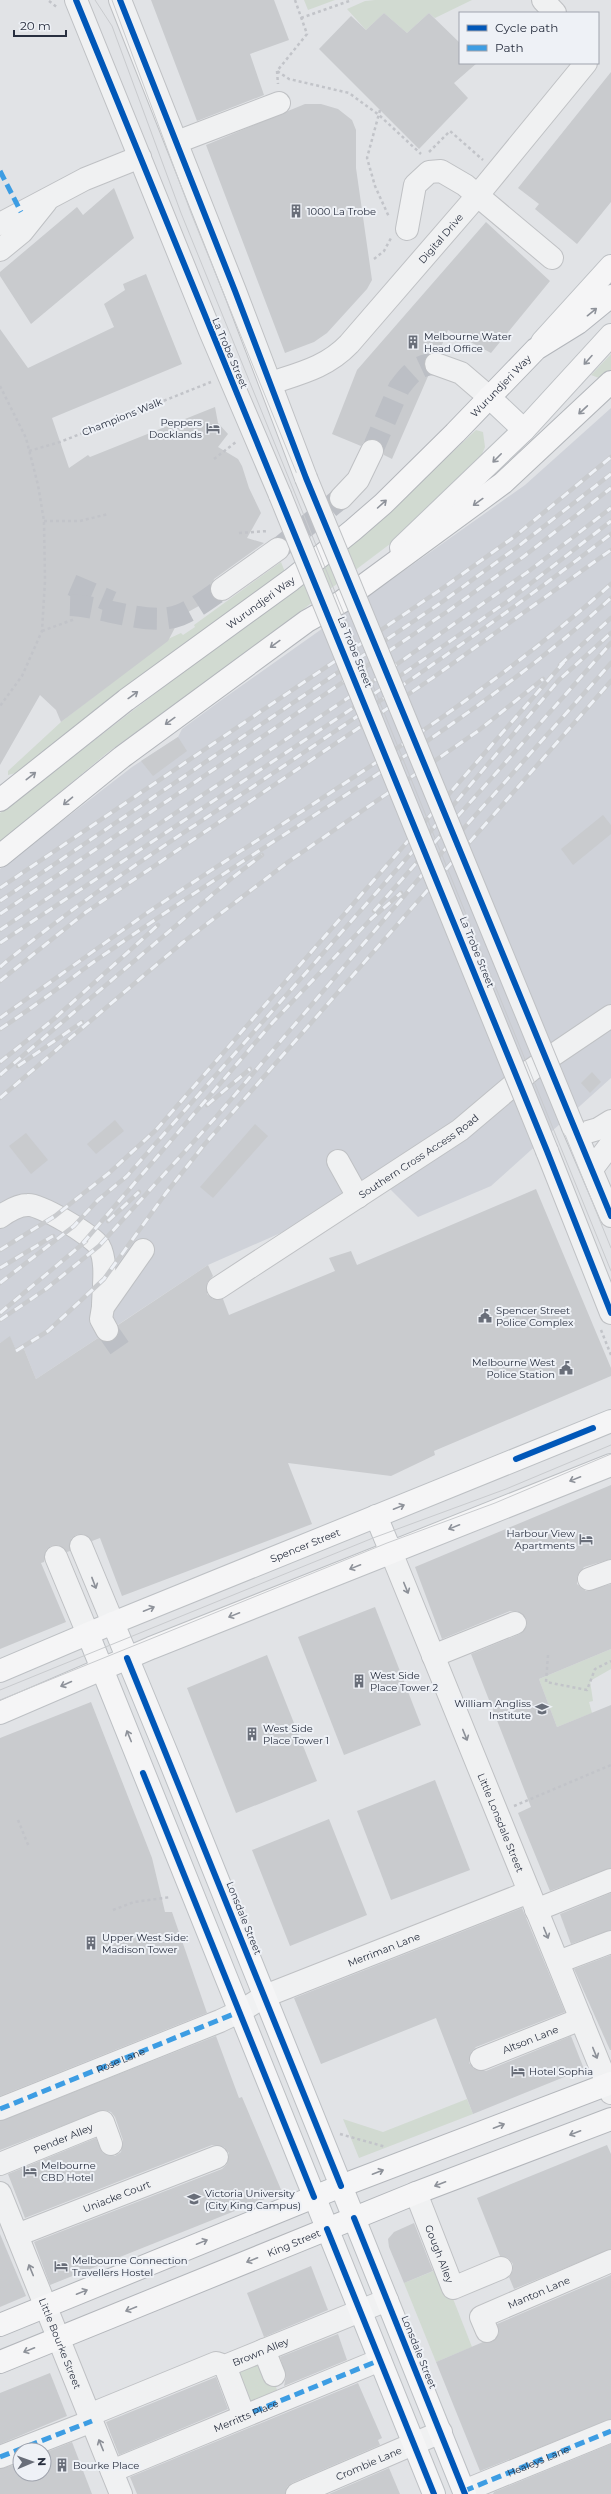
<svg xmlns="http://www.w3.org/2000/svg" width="611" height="2494" viewBox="0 0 611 2494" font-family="Montserrat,sans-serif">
  <rect width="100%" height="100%" fill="#e1e3e6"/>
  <path fill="#cfd2d9" d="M611,408v670l-120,108 -73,31 -31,-31 -179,79 -172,114 -12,-30 -7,3 -7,-15 -10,6v-474l132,-102 46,-30 4,-8 38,-28 305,-216z"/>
  <g fill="#d1dad1">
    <path d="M304,0h31l-27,10z"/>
    <path d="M375,0h97l-37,18 -6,-5 -22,20 -23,-20 -18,17 -19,-21 18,-8z"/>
    <path d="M611,354v23l-12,1 -8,-3z"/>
    <path d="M476,430l7,2 2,15 -7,17 -80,74 -169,127 -122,88 -107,89v-29l379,-292z"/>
    <path d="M281,562l4,10 -265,200 -12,3v-4l53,-49 107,-83 13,-6 2,2 12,-8 -1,-2z"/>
    <path d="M611,1649v20l-21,12 3,20 -4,1 3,11 -35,14 -18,-48z"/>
    <path d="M467,2099l6,15 -114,44 -16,-39 40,13z"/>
    <path d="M441,2268l31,79 -36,15 -32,-79z"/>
    <path d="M264,2356l15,39 -31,13 -15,-40z"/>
  </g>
  <g fill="#c9cbce">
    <path d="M151,0h123l15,40 -39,14 14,41 -67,26z"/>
    <path d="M384,13l23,20 22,-20 31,30v20h17l-23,20 14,15 -49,51 -100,-100 32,-33 15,14z"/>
    <path d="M611,72v130l-34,42 -42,-35 4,-5 -21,-16z"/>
    <path d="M305,104h16l17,5 14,11 4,10v38l16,112 -5,9 -40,44 -13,9 -29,11 -79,-208z"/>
    <path d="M114,188l20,50 -103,86 -31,-48v-4l77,-65 6,8z"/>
    <path d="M486,222l64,59 -59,72 -43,-23 -9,22 -11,2 -4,5v8l5,7 -37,85 -8,-4 -1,-11 -6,-4h-12l-4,6 -29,-12 25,-64z"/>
    <path d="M146,274l36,90 -130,54 17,50 19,-13 2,2 125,-50 3,16 10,11 -10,13 20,12 4,7 7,22 12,25 -14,25 17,5 -50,36 -4,11 3,8 -32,18 -13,25 -107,81 -5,-12 -16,-15 -40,70v-436l28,39 86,-41 -10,-23 21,-14 -2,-6z"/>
    <path d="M178,737l9,14 -34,25 -12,-15z"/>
    <path d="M603,815l8,10v9l-38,31 -12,-16z"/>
    <path d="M592,1072l9,10 -11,11 -9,-10z"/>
    <path d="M115,1120l9,11 -28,23 -9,-10z"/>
    <path d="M255,1124l13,12 -55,62 -13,-11z"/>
    <path d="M26,1133l22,27 -17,14 -22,-28z"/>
    <path d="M536,1189l75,179v8l-177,75 1,4 -44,21 -103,-13 24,61 -190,72 -22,-58 -8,3 -9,-7 -7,1 -5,4 -1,12 -3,1 -9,-7 -7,1 -5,4 -2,12 -3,1 25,59 -66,27v-306l10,-7 7,16 7,-3 12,30 62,-41 8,4 7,-1 5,-5v-11l90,-60 5,11 -6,7v11l6,5h10l6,16 106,-44 -6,-13 22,-7 6,14z"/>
    <path d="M611,1485v74l-27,8 -7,10v7l9,7 25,-7v65l-72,30 18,48 54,-22v163l-61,23 -32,-78 13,-6 -60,-153 49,-20 7,-9 -1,-7 -9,-7h-7l-68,28 -27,-72z"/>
    <path d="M375,1607l46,118 -77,30 -46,-118z"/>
    <path d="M267,1655l50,126 -81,32 -49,-125z"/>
    <path d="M91,1702l61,156 13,54h7l35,101 -207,83v-358z"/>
    <path d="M435,1780l35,90 -79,30 -34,-89z"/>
    <path d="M329,1819l38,96 -77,31 -38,-96z"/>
    <path d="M611,1893v37l-40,14 -11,-30z"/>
    <path d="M522,1908l43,104 -89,35 -5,5 -2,11 5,6 12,2 85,-35 13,33 -111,45 -37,-96 -115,46 -27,-66z"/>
    <path d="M611,1955v95h-1l-36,-81z"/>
    <path d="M216,2036l23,62 3,-1 40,95 -232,93 -16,-43 188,-73 5,-5 2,-11 -5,-6 -12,-2 -187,73 -17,-44 88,-36 7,15 12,3 6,-4 2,-12 -8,-23 -4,-5 -7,-2 -104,40v-29z"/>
    <path d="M607,2145l4,9v95l-97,40 -5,-12 4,-7v-6l-5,-6 -8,-2 -23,-58z"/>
    <path d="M414,2223l19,48 -29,12 -15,-36 -1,-8 6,-7z"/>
    <path d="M0,2234l26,62 -26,11z"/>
    <path d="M311,2266l17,44 -64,27 -17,-44z"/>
    <path d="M611,2275v144l-131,52 -44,-109 47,-20h9l7,-9 -2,-9z"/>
    <path d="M338,2334l9,26 -63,26 2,-10 -6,-19z"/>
    <path d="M50,2373l17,43 -67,28v-51z"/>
    <path d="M216,2377l12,32 -109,46 -13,-33z"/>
    <path d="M358,2383l24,55 -4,2 2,5 -88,38 -5,4 -2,7h-148l-7,-17z"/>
    <path d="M72,2442l20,52h-92v-25l20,-6v11h24v-21z"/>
    <path d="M611,2444v50h-118l1,-2z"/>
    <path d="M389,2468l11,26h-71z"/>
  </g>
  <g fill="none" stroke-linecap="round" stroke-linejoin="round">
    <g stroke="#bcbfc5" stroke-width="22" stroke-dasharray="22 11" stroke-linecap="butt">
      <path d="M372,451l27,-63c10,-13 18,-24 37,-24"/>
      <path d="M278,549l63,-51"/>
      <path d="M72,585l40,17"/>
      <path d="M70,605c32,1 80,22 110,10 15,-6 29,-17 42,-26"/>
      <path d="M107,1330l16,23"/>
    </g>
    <g stroke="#bfc1c4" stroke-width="24">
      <g id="minor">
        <path d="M76,0l134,331 70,164"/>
        <path d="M120,0l115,291 71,187"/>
        <path d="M543,0l12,13"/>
        <path d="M177,142l102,-39"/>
        <path d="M0,224l85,-45 55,-22"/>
        <path d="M407,229l8,-44 14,-13 12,-1 24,14 87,73"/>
        <path d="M0,250l22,-18 24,-30"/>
        <path d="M436,364l25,9 28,24"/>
        <path id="s1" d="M271,383c30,-10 56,-16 78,-39l128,-148 109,-133"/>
        <path d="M341,498l17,-18 14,-29"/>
        <path d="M222,589l56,-40"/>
        <path d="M573,1127l38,89"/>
        <path d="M577,1135l21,-6 13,-8"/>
        <path d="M547,1151l64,162"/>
        <path d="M338,1161l20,36"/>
        <path d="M592,1169l19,-25"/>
        <path d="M0,1217c8,-6 18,-12 28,-12 12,-1 64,30 71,41 9,16 4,43 4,61"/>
        <path id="s2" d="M218,1288l242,-158 71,-60 80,-54"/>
        <path d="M107,1330l-6,-11 2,-12 40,-57"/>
        <path d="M81,1546l32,77"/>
        <path id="s3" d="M391,1552l220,541"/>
        <path d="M56,1557l32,77"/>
        <path d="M589,1579l22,-8"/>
        <path d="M433,1656l82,-33"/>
        <path d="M536,1910l75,-30"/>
        <path d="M558,1962l53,-20"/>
        <path id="s4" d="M481,2059l100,-40"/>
        <path id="s5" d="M0,2109l220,-88 21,-10 24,-15 264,-104"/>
        <path id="s6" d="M0,2164l103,-42 8,22"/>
        <path id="s7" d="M0,2193l121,301"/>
        <path id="s8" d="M416,2193l37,95 48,-20"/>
        <path id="s9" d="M17,2235l200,-78"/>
        <path id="s10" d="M487,2331l-6,-14 130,-56"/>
        <path d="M264,2350l10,25"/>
        <path d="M225,2366l19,50"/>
        <path id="s11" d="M89,2415l127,-52 9,3 162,-66"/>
        <path d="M0,2457l92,-36"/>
        <path id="s12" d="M112,2471l268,-111"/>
        <path d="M464,2491l147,-60"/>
        <path id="s13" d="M297,2494l144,-62"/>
      </g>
    </g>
    <g stroke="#bdc0c4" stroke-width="24">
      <g id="major">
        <path d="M542,342l69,-76"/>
        <path d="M489,397l35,33"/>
        <path d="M401,548l123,-118 87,-95"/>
        <path d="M376,1516l15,36"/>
        <path d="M113,1623l57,138 295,733"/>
        <path d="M88,1634l346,860"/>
        <path id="s14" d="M0,1671l113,-48 498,-202"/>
        <path d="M0,1713l151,-65 460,-183"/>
      </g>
    </g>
    <g stroke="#b3b6bb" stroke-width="24">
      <g id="highway">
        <path id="s15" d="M0,800l126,-100 165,-120 62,-50 30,-26 72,-71 81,-84 42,-26 33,-27"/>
        <path d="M0,856l122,-99 185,-136 34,-19 162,-119 108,-101"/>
        <path d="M0,2325l341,-139 270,-103"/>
        <path id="s16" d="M0,2362l416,-169 195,-74"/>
      </g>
    </g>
    <g stroke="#c2c4c9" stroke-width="2.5" stroke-dasharray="3 3" stroke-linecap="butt">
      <path d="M295,0l12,34 -30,37 12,8 60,14 30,22 42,39"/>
      <path d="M49,1l9,7"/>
      <path d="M301,18l51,-18"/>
      <path d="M277,71l1,13"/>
      <path d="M380,110l-13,48 8,28 14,31"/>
      <path d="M429,152l21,-21 33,29"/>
      <path d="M374,259l10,-8 7,-13"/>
      <path d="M0,386l26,52 12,47 6,36 1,60 -3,50 -20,45 -22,30"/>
      <path d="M29,451l31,-9 151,-60"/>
      <path d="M214,459l22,-17"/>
      <path d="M44,521h36l28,-7"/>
      <path d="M239,533l29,-2"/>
      <path d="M42,631l33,-12"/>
      <path d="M601,1330l10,25"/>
      <path d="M548,1655l-2,27 41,8 8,-21 16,-8"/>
      <path d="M514,1806l97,-41"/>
      <path d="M18,1820l11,27"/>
      <path d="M113,1910l21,-8 37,-5"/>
      <path d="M340,2134l46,13"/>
    </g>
    <use href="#minor" stroke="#f0f1f2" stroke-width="22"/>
    <use href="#major" stroke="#f5f5f6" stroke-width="22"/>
    <use href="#highway" stroke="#f5f5f6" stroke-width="22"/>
    <g stroke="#c9cbce" stroke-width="1">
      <path d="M95,0l17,26 69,187 430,1058"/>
      <path d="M112,0l79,213 420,1035"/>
      <path d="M0,1690l373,-152 133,-49 105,-44"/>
      <path d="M0,1700l387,-157 108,-40 116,-49"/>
    </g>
    <g stroke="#c9cbce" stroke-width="4.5">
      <g id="rail">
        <path d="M560,665l51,-47"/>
        <path d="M0,888l440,-298 74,-53 97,-80"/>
        <path d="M0,901l442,-299 74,-54 95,-74"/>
        <path d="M374,911l237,-268"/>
        <path d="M0,914l448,-303 75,-54 88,-69"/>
        <path d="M0,930l366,-244 163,-115 82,-63"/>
        <path d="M0,943l368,-245 140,-97 103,-80"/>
        <path d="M0,967c78,-66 165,-122 251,-179 122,-82 244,-164 360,-254"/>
        <path d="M0,981l86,-69 345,-233 180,-129"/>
        <path d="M0,1018c48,-34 96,-69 144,-103 158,-107 324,-202 467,-331"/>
        <path d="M0,1029c33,-21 63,-45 95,-68 50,-35 101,-69 153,-103 125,-81 253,-159 363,-260"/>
        <path d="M0,1062l54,-43 104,-94"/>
        <path d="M18,1066l64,-44"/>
        <path d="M0,1075l232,-197 30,-23"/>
        <path d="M0,1098l182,-155 106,-81 190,-131 65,-52"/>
        <path d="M207,1105l43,-36"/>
        <path d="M108,1221l31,-29"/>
        <path d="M83,1243l190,-221 98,-103 30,-26"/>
        <path d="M0,1250l55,-34 54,-43 47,-43 408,-468"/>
        <path d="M0,1268l53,-32"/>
        <path d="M0,1283l74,-57 24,-26 29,-24 323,-367 109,-129 52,-47"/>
        <path d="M0,1313l86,-72"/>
        <path d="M0,1320l46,-31 53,-43 117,-129 206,-242 189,-212"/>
        <path d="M16,1351l32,-20 56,-52 62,-86 38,-48 407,-464"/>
      </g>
    </g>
    <use href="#rail" stroke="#eef1f6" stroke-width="3" stroke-dasharray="9" stroke-linecap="butt"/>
    <g stroke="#bfc1c4" stroke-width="24" stroke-linecap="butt">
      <g id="minor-bridge">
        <path d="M306,478l267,649"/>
        <path d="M280,495l267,656"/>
      </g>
    </g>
    <use href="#minor-bridge" stroke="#f0f1f2" stroke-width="22"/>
    <g stroke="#3d9de3" stroke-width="5" stroke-dasharray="10 5" stroke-linecap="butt">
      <path d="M0,171l21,41"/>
      <path id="s17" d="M0,2109l241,-98"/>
      <path d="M253,2412l127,-52"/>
      <path d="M0,2457l92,-36"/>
      <path id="s18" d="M464,2491l147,-60"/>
    </g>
    <g stroke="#eef1f6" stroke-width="8">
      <g id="cycleway">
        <path d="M76,0l471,1151 64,162"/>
        <path d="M120,0l115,291 71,187 305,738"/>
        <path d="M516,1459l77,-31"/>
        <path d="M127,1658l214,528"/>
        <path d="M143,1773l171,424"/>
        <path d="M354,2218l111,276"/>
        <path d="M327,2229l107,265"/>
      </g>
    </g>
    <use href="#cycleway" stroke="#0057b8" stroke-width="6"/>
  </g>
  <defs><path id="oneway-shaft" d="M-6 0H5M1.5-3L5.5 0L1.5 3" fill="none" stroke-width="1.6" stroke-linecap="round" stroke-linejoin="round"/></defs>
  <g stroke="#8e929a">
    <use href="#oneway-shaft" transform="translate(592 312) rotate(-39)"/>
    <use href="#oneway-shaft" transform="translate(588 360) rotate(132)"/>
    <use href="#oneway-shaft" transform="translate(583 410) rotate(137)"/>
    <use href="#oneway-shaft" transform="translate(497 458) rotate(135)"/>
    <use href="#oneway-shaft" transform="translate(478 502) rotate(144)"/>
    <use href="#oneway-shaft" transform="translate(382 504) rotate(-42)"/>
    <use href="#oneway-shaft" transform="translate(275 644) rotate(144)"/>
    <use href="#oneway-shaft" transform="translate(133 695) rotate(-36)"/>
    <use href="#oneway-shaft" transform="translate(170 721) rotate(144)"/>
    <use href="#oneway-shaft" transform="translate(31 776) rotate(-38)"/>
    <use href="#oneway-shaft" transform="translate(68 801) rotate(140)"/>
    <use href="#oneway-shaft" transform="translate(575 1479) rotate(158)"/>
    <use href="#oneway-shaft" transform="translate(399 1507) rotate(-22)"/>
    <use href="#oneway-shaft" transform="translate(454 1527) rotate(158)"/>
    <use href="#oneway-shaft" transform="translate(355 1567) rotate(158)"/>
    <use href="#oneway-shaft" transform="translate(149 1609) rotate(-22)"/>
    <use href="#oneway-shaft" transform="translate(234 1615) rotate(158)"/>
    <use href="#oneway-shaft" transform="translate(66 1684) rotate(156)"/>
    <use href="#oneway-shaft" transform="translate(129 1736) rotate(-112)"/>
    <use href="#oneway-shaft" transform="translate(499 2126) rotate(-21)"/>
    <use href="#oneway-shaft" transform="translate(575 2133) rotate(159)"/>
    <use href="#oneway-shaft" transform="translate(378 2172) rotate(-21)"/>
    <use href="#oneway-shaft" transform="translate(440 2184) rotate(159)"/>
    <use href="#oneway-shaft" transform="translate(202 2242) rotate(-22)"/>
    <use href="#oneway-shaft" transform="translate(252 2260) rotate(158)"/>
    <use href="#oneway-shaft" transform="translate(82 2292) rotate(-22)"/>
    <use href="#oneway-shaft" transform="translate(131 2309) rotate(158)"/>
    <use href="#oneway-shaft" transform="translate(29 2350) rotate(158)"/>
  </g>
  <g stroke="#8c9098">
    <use href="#oneway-shaft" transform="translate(94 1583) rotate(69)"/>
    <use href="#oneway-shaft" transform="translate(406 1588) rotate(68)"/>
    <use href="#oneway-shaft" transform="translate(465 1735) rotate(68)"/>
    <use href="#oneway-shaft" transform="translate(546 1933) rotate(68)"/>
    <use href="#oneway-shaft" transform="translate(595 2053) rotate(68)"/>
    <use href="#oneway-shaft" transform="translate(31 2270) rotate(-112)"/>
    <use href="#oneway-shaft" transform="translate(101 2445) rotate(-112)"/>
  </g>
  <defs>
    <g id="building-bare" transform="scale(1.08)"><path d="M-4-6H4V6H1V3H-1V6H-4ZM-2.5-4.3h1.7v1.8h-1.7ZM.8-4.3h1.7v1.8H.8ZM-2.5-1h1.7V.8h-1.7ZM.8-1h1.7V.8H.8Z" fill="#696e79" stroke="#eef1f6" stroke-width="2.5" paint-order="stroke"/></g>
    <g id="hotel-bare" transform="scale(1.08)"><path d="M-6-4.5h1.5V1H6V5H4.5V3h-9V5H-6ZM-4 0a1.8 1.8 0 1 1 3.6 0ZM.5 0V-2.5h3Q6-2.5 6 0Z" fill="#696e79" stroke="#eef1f6" stroke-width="2.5" paint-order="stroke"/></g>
    <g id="civic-bare" transform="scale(1.08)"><path d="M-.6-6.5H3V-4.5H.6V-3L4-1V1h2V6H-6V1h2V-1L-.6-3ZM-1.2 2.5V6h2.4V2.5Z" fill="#696e79" stroke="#eef1f6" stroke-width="2.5" paint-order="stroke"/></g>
    <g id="university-bare" transform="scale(1.08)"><path d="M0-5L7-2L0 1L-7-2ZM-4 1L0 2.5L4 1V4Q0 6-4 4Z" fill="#696e79" stroke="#eef1f6" stroke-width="2.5" paint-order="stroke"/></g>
  </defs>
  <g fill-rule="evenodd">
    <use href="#building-bare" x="296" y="211"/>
    <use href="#building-bare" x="413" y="342"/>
    <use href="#hotel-bare" x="213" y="428"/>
    <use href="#civic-bare" x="485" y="1316"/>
    <use href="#civic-bare" x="566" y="1368"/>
    <use href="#hotel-bare" x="586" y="1539"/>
    <use href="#building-bare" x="359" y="1681"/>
    <use href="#university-bare" x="542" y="1709"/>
    <use href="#building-bare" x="252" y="1734"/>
    <use href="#building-bare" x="91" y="1943"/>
    <use href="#hotel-bare" x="518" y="2071"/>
    <use href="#hotel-bare" x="30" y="2171"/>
    <use href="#university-bare" x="194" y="2199"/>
    <use href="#hotel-bare" x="61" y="2266"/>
    <use href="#building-bare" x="62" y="2465"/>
  </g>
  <g text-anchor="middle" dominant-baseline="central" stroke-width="4" stroke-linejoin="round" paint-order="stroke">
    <g font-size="10" fill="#282f3f" stroke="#eef1f6" text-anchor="start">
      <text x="307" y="211">1000 La Trobe</text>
      <text x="424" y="336">Melbourne Water<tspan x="424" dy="12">Head Office</tspan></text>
      <text x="202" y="422" text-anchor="end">Peppers<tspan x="202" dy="12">Docklands</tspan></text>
      <text x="496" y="1310">Spencer Street<tspan x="496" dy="12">Police Complex</tspan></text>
      <text x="555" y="1362" text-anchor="end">Melbourne West<tspan x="555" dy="12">Police Station</tspan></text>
      <text x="575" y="1533" text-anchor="end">Harbour View<tspan x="575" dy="12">Apartments</tspan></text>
      <text x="370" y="1675">West Side<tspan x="370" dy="12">Place Tower 2</tspan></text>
      <text x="531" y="1703" text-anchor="end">William Angliss<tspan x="531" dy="12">Institute</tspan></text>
      <text x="263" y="1728">West Side<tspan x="263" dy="12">Place Tower 1</tspan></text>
      <text x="102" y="1937">Upper West Side:<tspan x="102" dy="12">Madison Tower</tspan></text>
      <text x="529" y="2071">Hotel Sophia</text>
      <text x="41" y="2165">Melbourne<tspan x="41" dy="12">CBD Hotel</tspan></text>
      <text x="205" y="2193">Victoria University<tspan x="205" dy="12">(City King Campus)</tspan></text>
      <text x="72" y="2260">Melbourne Connection<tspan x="72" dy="12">Travellers Hostel</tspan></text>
      <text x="73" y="2465">Bourke Place</text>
    </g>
    <g font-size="10" fill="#282f3f" stroke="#eef1f6">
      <text stroke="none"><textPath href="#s1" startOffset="228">Digital Drive</textPath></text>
      <text transform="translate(230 353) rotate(67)">La Trobe Street</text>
      <text stroke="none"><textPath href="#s15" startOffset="651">Wurundjeri Way</textPath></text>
      <text transform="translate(122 417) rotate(-22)">Champions Walk</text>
      <text stroke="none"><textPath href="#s15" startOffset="327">Wurundjeri Way</textPath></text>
      <text transform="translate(355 652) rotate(68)">La Trobe Street</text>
      <text transform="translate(477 952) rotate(68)">La Trobe Street</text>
      <text stroke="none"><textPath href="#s2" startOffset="240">Southern Cross Access Road</textPath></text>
      <text stroke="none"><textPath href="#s14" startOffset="330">Spencer Street</textPath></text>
      <text stroke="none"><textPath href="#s3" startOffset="292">Little Lonsdale Street</textPath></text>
      <text transform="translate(244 1918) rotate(68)">Lonsdale Street</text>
      <text stroke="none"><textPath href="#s5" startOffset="416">Merriman Lane</textPath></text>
      <text stroke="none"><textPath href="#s4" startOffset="53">Altson Lane</textPath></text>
      <text stroke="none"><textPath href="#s17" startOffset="130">Rose Lane</textPath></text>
      <text stroke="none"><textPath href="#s6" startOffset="68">Pender Alley</textPath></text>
      <text stroke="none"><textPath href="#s9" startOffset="107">Uniacke Court</textPath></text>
      <text stroke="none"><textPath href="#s16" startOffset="317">King Street</textPath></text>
      <text stroke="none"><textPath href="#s8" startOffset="65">Gough Alley</textPath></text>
      <text stroke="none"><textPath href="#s10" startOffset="78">Manton Lane</textPath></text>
      <text stroke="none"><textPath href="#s7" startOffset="162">Little Bourke Street</textPath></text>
      <text stroke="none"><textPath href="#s11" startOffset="185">Brown Alley</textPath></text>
      <text transform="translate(419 2352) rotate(68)">Lonsdale Street</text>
      <text stroke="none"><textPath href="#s12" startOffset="145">Merritts Place</textPath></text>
      <text stroke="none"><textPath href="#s18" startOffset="80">Healeys Lane</textPath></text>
      <text stroke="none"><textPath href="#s13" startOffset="78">Crombie Lane</textPath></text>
    </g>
  </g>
  <rect x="459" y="12" width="140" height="52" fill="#eef1f6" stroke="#9fa3ad"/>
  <rect x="467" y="25" width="20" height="6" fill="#0057b8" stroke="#9fa3ad"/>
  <text x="495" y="32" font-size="12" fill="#282f3f">Cycle path</text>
  <rect x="467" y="45" width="20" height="6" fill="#3d9de3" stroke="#9fa3ad"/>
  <text x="495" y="52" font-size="12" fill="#282f3f">Path</text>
  <g transform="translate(32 2462) rotate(88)"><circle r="19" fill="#eef1f6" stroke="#9fa3ad"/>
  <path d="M0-3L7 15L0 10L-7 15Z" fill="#696e79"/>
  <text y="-6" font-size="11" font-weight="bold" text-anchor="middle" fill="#282f3f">N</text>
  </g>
  <path d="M14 30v6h52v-6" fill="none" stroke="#282f3f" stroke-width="2"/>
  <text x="20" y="30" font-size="12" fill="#282f3f" stroke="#eef1f6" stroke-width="3" paint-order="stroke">20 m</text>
</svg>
